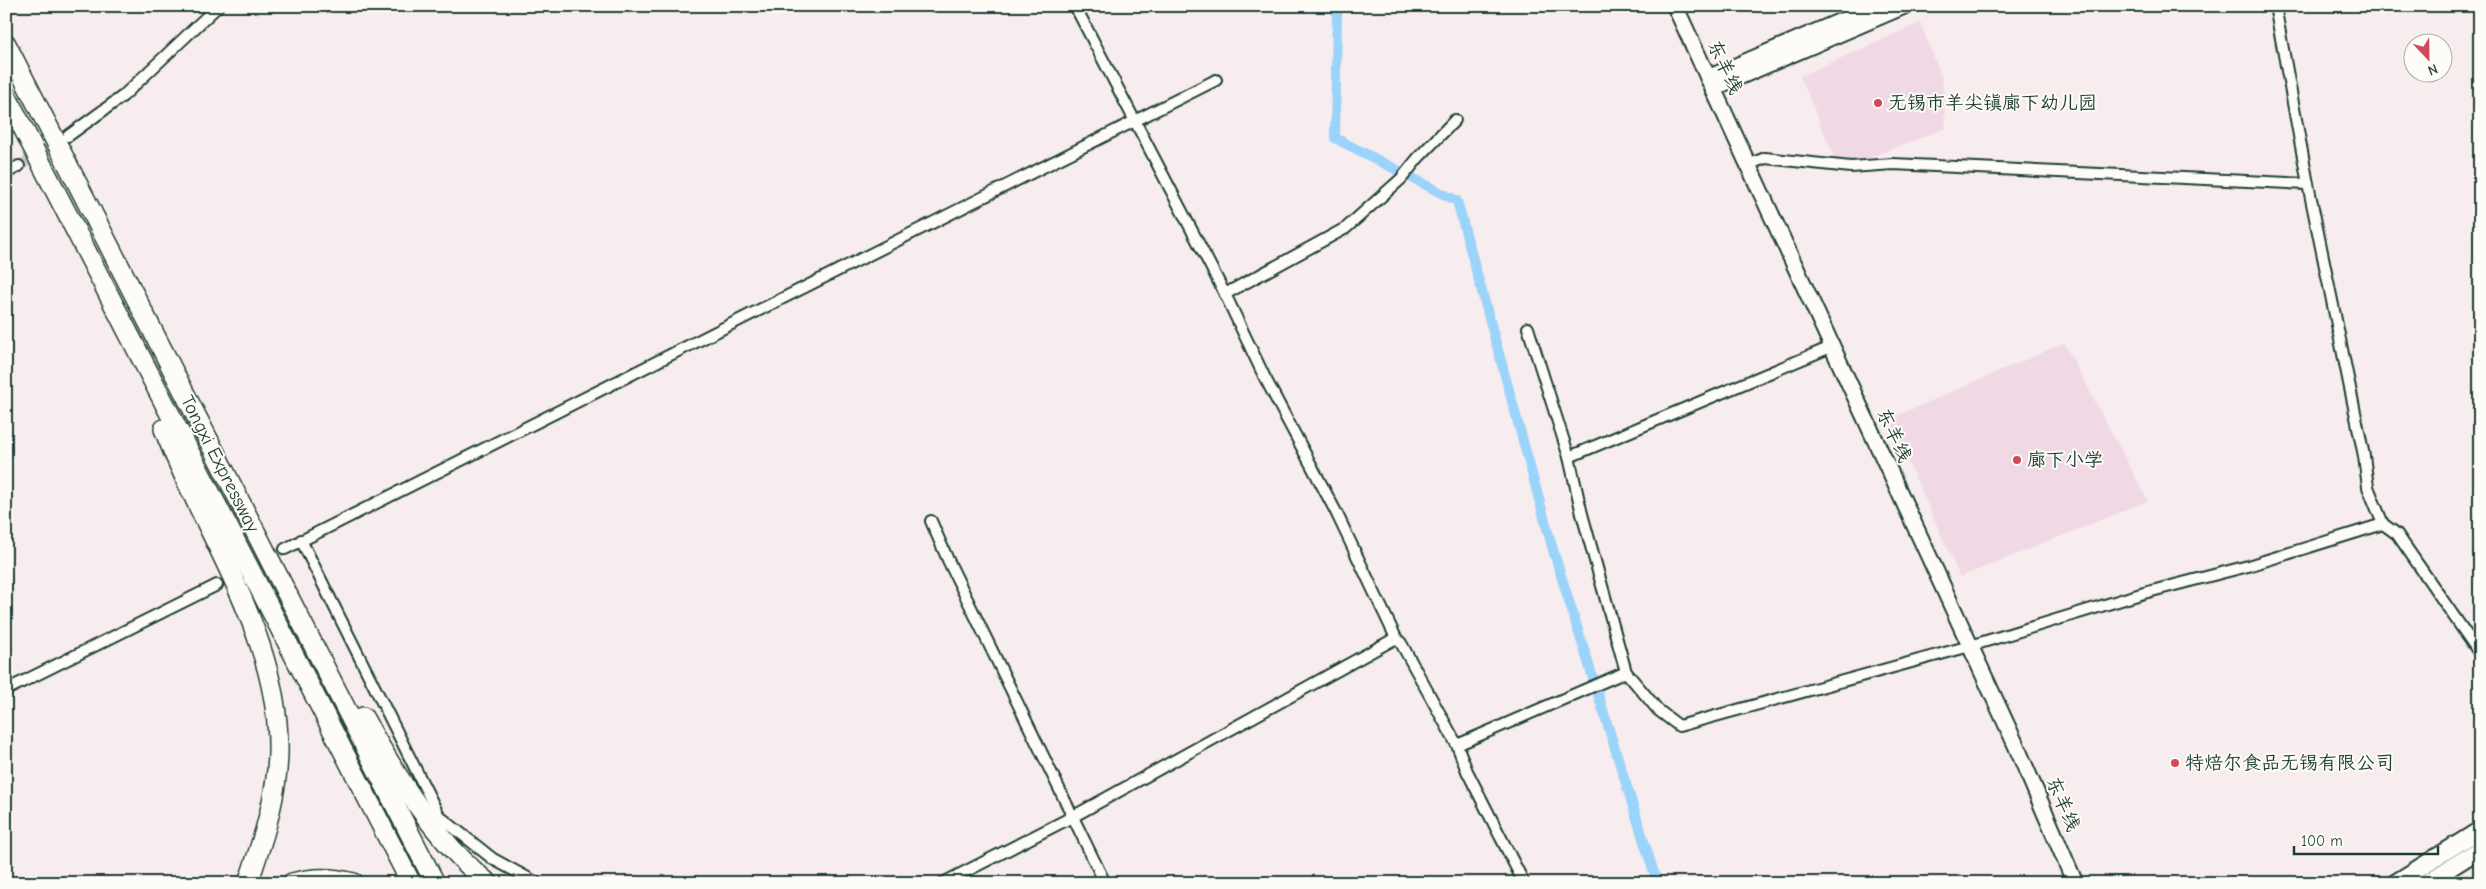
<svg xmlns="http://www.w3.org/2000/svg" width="2486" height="889" viewBox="0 0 2486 889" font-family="'Comic Neue','LXGW WenKai TC',sans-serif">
  <rect width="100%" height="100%" fill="#f7ecee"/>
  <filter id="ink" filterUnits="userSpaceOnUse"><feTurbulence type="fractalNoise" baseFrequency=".02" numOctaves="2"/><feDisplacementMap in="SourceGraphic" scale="10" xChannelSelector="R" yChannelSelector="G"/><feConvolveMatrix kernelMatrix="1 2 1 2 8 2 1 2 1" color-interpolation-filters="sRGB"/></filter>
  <g filter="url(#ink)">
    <g fill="#f0d9e4">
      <path d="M1920,23l22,54 4,51 -92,35 -18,-2 -36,-85z"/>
      <path d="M2064,343l84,158 -188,76 -71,-158z"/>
    </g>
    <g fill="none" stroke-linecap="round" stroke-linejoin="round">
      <path stroke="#9ad4fa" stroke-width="10" d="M1335,6l2,7 -2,125 122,63 96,349 104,333"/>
      <g stroke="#ccc9c9" stroke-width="10" stroke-dasharray="10 5" stroke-linecap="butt">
        <path d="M19,166l40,-24"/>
        <path d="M217,585l68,-36"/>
      </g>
      <g stroke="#1f3d34" stroke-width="14">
        <g id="street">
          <path d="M1075,6l150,288 39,82 72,136 60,126 5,5 56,102 10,26 57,112"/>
          <path d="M2275,6l33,178 56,272 4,31 15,37 14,10 83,120"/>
          <path d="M68,136l55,-40 95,-90"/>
          <path d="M1748,165l17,-7 86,9 42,-3 415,20"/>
          <path d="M6,173l13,-7"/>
          <path d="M1225,294l121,-66 55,-49 17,-21 37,-38"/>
          <path d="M1528,328l41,129 13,57 44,158 32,38 21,16 291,-80 174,-53 104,-27 135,-42"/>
          <path d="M1569,457l262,-110"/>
          <path d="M931,521l17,39 157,323"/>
          <path d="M301,540l138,276 54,43 44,24"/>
          <path d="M285,549l931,-469"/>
          <path d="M6,690l211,-105"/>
          <path d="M1457,745l169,-73"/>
          <path d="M943,883l131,-67 322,-178"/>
        </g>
      </g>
      <g stroke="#1f3d34" stroke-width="19">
        <g id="secondary">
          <path d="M1675,6l340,737 60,140"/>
          <path d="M1708,78l168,-72"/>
          <path d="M1713,88l191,-82"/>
        </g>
      </g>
      <g stroke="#1f3d34" stroke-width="20">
        <g id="primary">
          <path d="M2395,883l85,-53"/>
          <path d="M2426,883l54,-34"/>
        </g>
      </g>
      <g stroke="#1f3d34" stroke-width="22">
        <g id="highway">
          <path d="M6,44l429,839"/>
          <path d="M6,95l405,788"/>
          <path d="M164,429c41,108 125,220 113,341 -4,40 -16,75 -29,113"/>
          <path d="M363,717c34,60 70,121 125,166"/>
          <path d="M292,883c21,-6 40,-6 62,0"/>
        </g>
      </g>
      <use href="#street" stroke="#fdfcf7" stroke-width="10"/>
      <use href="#secondary" stroke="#fdfcf7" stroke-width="15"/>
      <use href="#primary" stroke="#fdfcf7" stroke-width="16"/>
      <use href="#highway" stroke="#fdfcf7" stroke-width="19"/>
    </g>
  </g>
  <g fill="#d1495b" stroke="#fdfcf7" stroke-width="2">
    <circle cx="1878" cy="103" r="5"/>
    <circle cx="2017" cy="460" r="5"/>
    <circle cx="2175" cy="763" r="5"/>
  </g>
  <g text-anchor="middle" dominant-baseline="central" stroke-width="4" stroke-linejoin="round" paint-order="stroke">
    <g font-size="19" fill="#1f3d34" stroke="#fdfcf7">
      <text transform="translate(1725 67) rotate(65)">东羊线</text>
      <text transform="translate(1894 435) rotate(65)">东羊线</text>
      <text transform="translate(220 464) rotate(63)">Tongxi Expressway</text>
      <text transform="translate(2063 804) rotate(67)">东羊线</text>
    </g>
    <g font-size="19" fill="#1f3d34" stroke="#fdfcf7" text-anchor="start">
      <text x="1888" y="103">无锡市羊尖镇廊下幼儿园</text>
      <text x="2027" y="460">廊下小学</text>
      <text x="2185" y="763">特焙尔食品无锡有限公司</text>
    </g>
  </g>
  <rect width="2486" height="889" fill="none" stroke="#fdfcf7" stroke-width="25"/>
  <rect x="12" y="12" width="2461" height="864" fill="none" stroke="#1f3d34" stroke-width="2" filter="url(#ink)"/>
  <g transform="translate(2428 58) rotate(158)"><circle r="24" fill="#fdfcf7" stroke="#a4b0a9"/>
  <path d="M0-4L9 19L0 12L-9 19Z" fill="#d1495b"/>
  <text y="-8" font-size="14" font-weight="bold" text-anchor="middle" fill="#1f3d34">N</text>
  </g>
  <path d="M2294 846v8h144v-8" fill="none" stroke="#1f3d34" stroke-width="2.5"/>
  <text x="2301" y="846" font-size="15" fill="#1f3d34" stroke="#fdfcf7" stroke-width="4" paint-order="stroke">100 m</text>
</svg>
